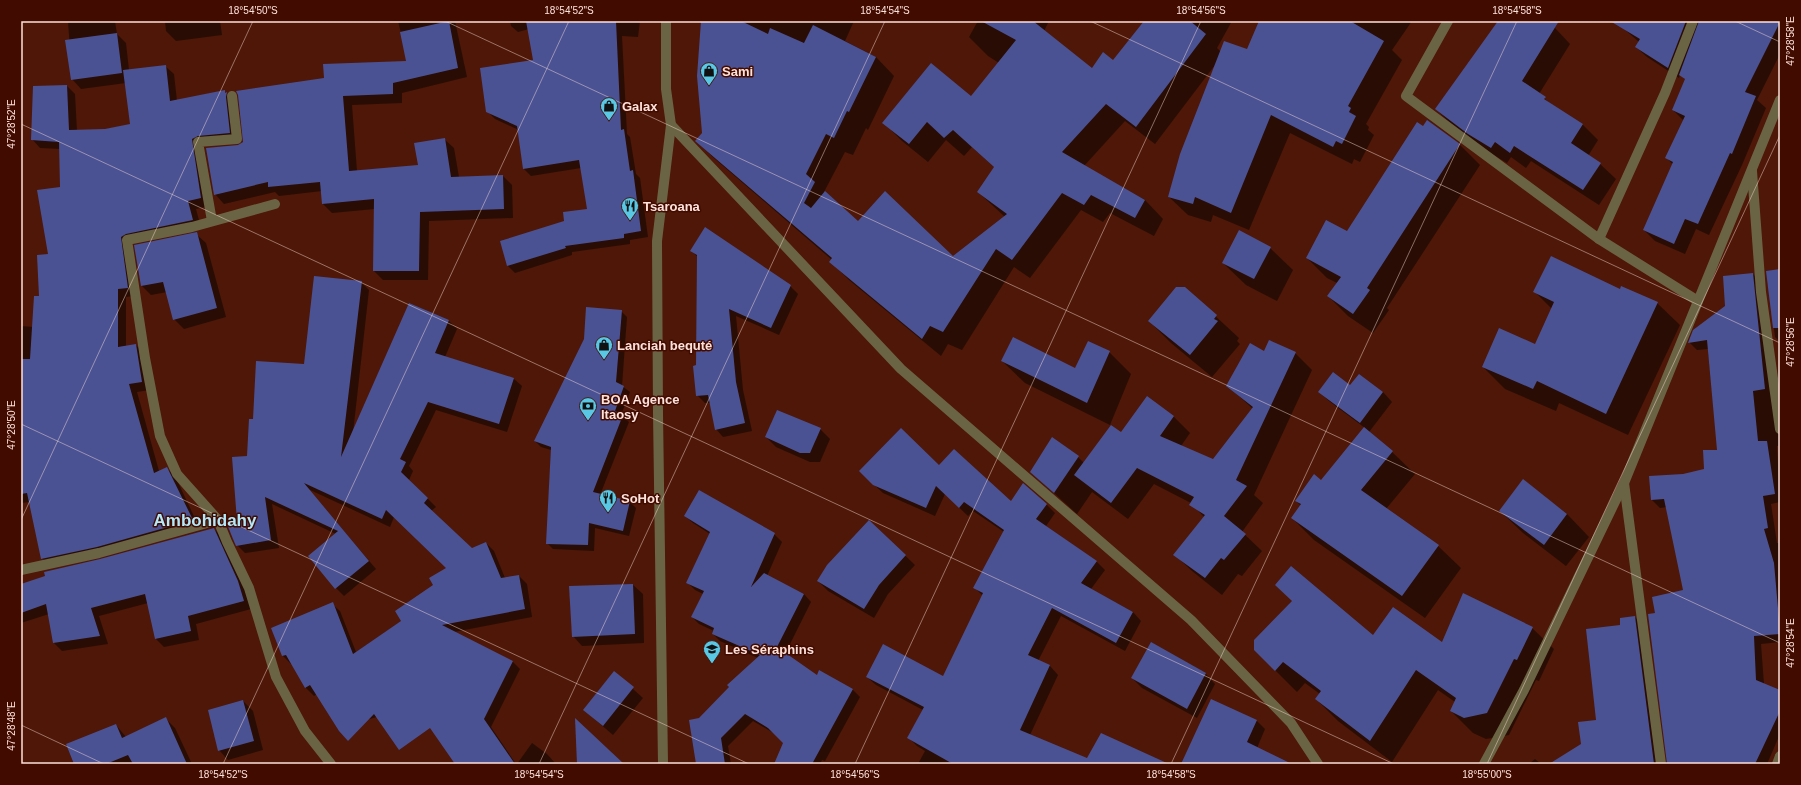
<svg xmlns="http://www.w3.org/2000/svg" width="1801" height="785" viewBox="0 0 1801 785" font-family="Arial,sans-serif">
  <rect width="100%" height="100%" fill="#4e1707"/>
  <g fill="#0007">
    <path d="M68,21h47l2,13 9,9 3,27 36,-4 9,8 3,27 47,-9 11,9 3,40 -32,2 -6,5 9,58 -13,3 5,19 -70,16 4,52 -9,1v50l10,-2 8,9 6,36 -13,2 22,79 7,-3 9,8 25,53 -149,38 -9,-9 -12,-56 -9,1v-177l12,1 7,-30 21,-110v-38l-21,-1 -8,-9 35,-53 8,8 2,37 28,-1 26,-5 -5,-42 -45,6 -9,-10z"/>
    <path d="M165,21h55l2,14 -46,6 -10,-10z"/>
    <path d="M398,21h57l12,56 -65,16v10l-50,2 5,66 62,-5 25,-27 10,9 5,29 44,-1 9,9 1,33 -84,3 -1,59h-45l-9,-9 1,-62 -43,4 -9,-9 -1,-13 -43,5 -4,-4 -51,12 -9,-10 23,-48 87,-67 83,-17z"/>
    <path d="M510,21h130l-2,16 -16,-1 5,98 3,3 6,37 4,4 8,59 -18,3v4l-58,8v3l-57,18 -7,-7 57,-45 23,-11 -7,-42 -50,8 -7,-7 -5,-39 -24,-11 -8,-8 48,-50 -6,-32 -11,3 -7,-6z"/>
    <path d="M701,21h153l-9,20 31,16 18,19 -26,54 -2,-2 -13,27 -8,-3 -21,40 34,30 95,35 52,-40 -27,-25 17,-24 -23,-21 -8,9 -18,-16 -18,22 -26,-21 -19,-19 89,-24 27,-35 -11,-7 -19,-19 9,-16h71l-5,10 48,38 21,-8 32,-40h87l-15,27 4,4 27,-2 12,-29h152l-20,29 10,10 -36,64 3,3 -1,3 6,5 -14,27 -6,-3 -2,5 -62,-31 -41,97 -36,-15 -2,7 -23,-7 -19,-18 46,-132 -60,79 -30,-23 -41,45 61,34 18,19 -9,17 -44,-23 -7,9 -22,-12 -51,68 -16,-11 -52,83 -14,-6 -7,12 -92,-76 -18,-18 1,-2 -117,-101 -19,-18 7,-8z"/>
    <path d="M1499,21h45l11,7 15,16 -31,50 13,11 30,19 16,16 -10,16 12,8 16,15 -17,26 -68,-44 -5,7 -15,-11 -4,6 -23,-14 -32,-24 -16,-16z"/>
    <path d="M1625,21h78l6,4 2,-4h69v33l-23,46 9,8 -24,57 -33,70 -13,-6 -11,25 -30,-13 -11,-11 29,-65 -6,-7 17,-37 -11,-11 13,-30 -6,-6 -1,4 -32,-21 -11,-10 3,-5 -16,-14z"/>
    <path d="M1427,121l33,24 20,20 -93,143 2,2 -16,23 -25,-17 -20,-20 9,-13 -10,-5 -20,-20 40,-26z"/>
    <path d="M1779,208h1v15z"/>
    <path d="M196,234l10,9 20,74 -42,12 -10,-10 -7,-27 -16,3 -10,-10z"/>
    <path d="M1270,248l23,22 -16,31 -31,-16 -23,-22z"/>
    <path d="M691,251l99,35 8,8 -19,41 -43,-19 7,74 9,41 -29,6 -7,-8 -6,-26h-5l-8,-8 1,-138z"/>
    <path d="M1780,270v72l-5,-5 -8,-65z"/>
    <path d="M1753,274l8,8 19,146v18h-3l3,56 -9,2 6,39h3v99l-19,2 3,40 16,7v43l-13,30h-100l-10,-150 28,-23 -18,-84 -7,1 -8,-8 31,-25 22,-5 13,-19 -10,-102 -11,1 -8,-8 37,-36z"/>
    <path d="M361,282l8,8 -16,143 57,-129 39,17 8,8 -12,28 69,22 8,7 -15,46 -71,-22 -27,56 4,5 -4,9 27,27 -5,4 40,38 15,-6 8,8 11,27 14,-2 8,8 5,33 -78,15 59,30 7,7 -29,58 25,37h-60l-20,-63 -96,26 -23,-33 -3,2 -8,-8 -14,-25 -1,1 -8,-8 -11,-28 60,-24 8,7 16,41 46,-31 32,-35 13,-18 -53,-51 -4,10 -82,-38 68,80 -32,27 -8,-8v-54l-64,-30 7,44 -34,5 -8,-8 1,-23 16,-102 51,-55z"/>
    <path d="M1185,288l54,50 -2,3 3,3 -28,33 -41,-34 -22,-22z"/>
    <path d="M1620,290l37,13 23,22 -52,110 -69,-32 -3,8 -51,-22 -22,-22 52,-22 17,-36 -18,-18z"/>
    <path d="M621,311l6,6 -5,69 8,6 -9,23 8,7 -29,73 30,7 6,6 -7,28 -34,-8 -1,23 -41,-2 -6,-6 4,-93 -10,-3 -6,-6z"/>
    <path d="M1109,352l22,22 -21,51 -85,-42 -23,-22 73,9z"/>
    <path d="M1264,353h31l17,17 -58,125 9,8 -21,29 20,19 -20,25 -4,-2 -16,21 -30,-24 -17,-16 29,-38 -13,-14 -37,-19 -26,35 -36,-27 -15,22 -46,-42 47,-15 6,6 37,-29 52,-18 17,17 -9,13 33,14 39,-51 -25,-23z"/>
    <path d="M1350,386l33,6 9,10 -23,30 23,20 23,22 -29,35 52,37 23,22 -36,50 -111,-78 -22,-22 9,-12 -5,-5 25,-20 44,-53 -36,-27 -10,-9z"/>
    <path d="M820,429l10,10 -10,23h-10l-34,-15 -10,-10z"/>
    <path d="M939,467l72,36 35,1 9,9 -9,13 50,35 9,9 -14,19 42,23 8,9 -16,30 -64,-35 -23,45 12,5 8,9 -28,60 57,24 80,5h-249l7,-13 -8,-5 -9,-9 15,-27 -47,-25 -9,-8h76l40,-81 -9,-9 30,-55 -31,-21 -5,5 -23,-22 -10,22 -52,-23 -14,-13z"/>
    <path d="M1523,481l44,33 22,23 -23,29 -43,-33 -23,-22z"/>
    <path d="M685,516l89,18 8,8 -15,34 37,18 7,8 -26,52 32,22 35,13 8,8 -35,64 -3,-1 -2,4h-45l10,-21 -8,-8 -24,-14 -25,25 3,18h-34l2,-45 59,-61 -38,-17 -7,-7 1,-3 -15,-7 -7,-7 11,-23 -8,-4 -7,-7 22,-49 -17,-11z"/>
    <path d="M869,521l46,44 -27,29 -14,24 -46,-27 -10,-10z"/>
    <path d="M214,529l8,8 24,53 5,19 -55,15 3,16 -35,7 -8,-8 -8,-36 -49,13 9,28 -46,7 -8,-8 -5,-29 -28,9v-38l80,-25z"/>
    <path d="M633,585l10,9 1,49 -62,3 -9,-10z"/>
    <path d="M1635,617l8,8 18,139h-110l31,-19 15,-25 24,-94z"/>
    <path d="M1532,628l22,21 -15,32 -3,-1 -27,55 -23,4 -13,-6 -22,-22 4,-9 -17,-12 -46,72 -54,-41 -22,-22 4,-5 -15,-11 -8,9 -42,-42 118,-13 70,7z"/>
    <path d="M1151,644l55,30 9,10 -18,34 -55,-30 -10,-10z"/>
    <path d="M614,672l29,26 -30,37 -29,-25z"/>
    <path d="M243,701l10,10 10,39 -35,10 -9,-10z"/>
    <path d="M165,718l10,10 17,36h-117l41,-39 10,12z"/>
    <path d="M1256,720l9,9 -8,19 33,16h-108z"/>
    <path d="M532,743l15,11 9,10h-39z"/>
    <path d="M1535,759l6,5h-12z"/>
    <path d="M578,762l45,2h-67z"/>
  </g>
  <g fill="#4a5294">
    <path d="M449,21l9,47 -65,15v11l-50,2 6,75 69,-6 -4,-22 31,-5 6,39 52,-2 1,34 -84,3 -1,59h-46l1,-72 -52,5 -2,-22 -52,5v-5l-54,13 -8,-47 32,-3 5,-3 -5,-47 -2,-4 88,-13 -1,-14 83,-3 -6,-29z"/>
    <path d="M526,21h90l5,109 3,-1 6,42 3,-1 8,61 -17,3v4l-59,8 1,2 -59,18 -7,-25 64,-20 -1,-9 24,-3 -8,-49 -56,9 -6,-43 -31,-14 -6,-44 53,-8z"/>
    <path d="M701,21h40l27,13 2,-6 34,15 9,-18 63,32 -27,55 -2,-1 -13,27 -8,-4 -20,40 9,8 -11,21 7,5 14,-17 33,30 27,-30 68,65 54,-42 -30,-22 17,-25 -41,-37 -9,8 -17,-16 -18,22 -27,-21 49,-60 40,33 45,-56 -35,-19h52l59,47 11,-16 10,8 31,-39h46l16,13 -70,93 -30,-23 -44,48 83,48 -10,18 -44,-23 -7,10 -22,-12 -50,67 -16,-11 -53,83 -13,-6 -8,13 -93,-77 3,-4 -137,-117 7,-8 -5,-57z"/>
    <path d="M1259,21h91l34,20 -36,65 3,2 -2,4 7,4 -14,28 -6,-3 -3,6 -62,-32 -40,98 -36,-16 -2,7 -25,-7 12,-43 44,-113 23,8z"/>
    <path d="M1498,21h61l-37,60 24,16 -2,2 39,25 -12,19 30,20 -18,27 -69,-44 -4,7 -15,-11 -4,6 -23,-14 -33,-25z"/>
    <path d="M1610,21h76l-18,47 -33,-21 5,-8z"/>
    <path d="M1699,21l81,1 -35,70 11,4 -24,58 -2,-1 -32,71 -13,-5 -11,25 -31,-14 30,-68 -8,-4 20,-42 -13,-6 13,-31 -6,-4z"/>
    <path d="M117,33l5,40 -51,7 -6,-40z"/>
    <path d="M166,65l4,36 55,-11v3l2,-1 -1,5 4,36 -32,3 -6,3 9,59 -13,3 5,19 -67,14 -5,3 7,51 -10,1v58l18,-3 6,38 -13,2 25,89 13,-6 26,53 -96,27 -56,12 -14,-66 -6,1v-135h9l4,-63h5l-2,-41 11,-1 -11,-64 23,-3 -1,-45 -28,-2 2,-54 34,-1 2,45 36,-1 25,-5 -7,-54z"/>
    <path d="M1427,120l33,24 -93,144 3,2 -17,24 -26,-18 14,-19 -35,-19 20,-38 21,11 70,-109 6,4z"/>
    <path d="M705,227l86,58 -20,43 -42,-19 7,73 9,41 -30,7 -7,-35 -12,1 -3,-30 3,-1 1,-110 -7,-4z"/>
    <path d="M1239,230l32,17 -17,32 -32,-16z"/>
    <path d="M197,232l20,76 -44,12 -10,-38 -22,4 -7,-41z"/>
    <path d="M1551,256l69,33 1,-3 37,16 -52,112 -69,-33 -4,8 -51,-22 17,-39 36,16 19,-42 -21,-10z"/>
    <path d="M1780,269v59h-7l-7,-57z"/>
    <path d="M1753,273l12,116 -12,2 5,50h9l8,53 -12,2 5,32 -4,1 10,34 6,68v3l-26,2 2,44 24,10v21l-25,53h-88l-19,-150 7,-1 -3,-16 31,-7 -19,-91 -13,1 -2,-24 34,-2 21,-5 -1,-19h14l-10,-110 -19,3 5,-13 32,-24 -2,-30z"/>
    <path d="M314,276l48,5 -21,176 68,-154 40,17 -14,33 79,25 -15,46 -71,-22 -28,57 6,3 -5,10 27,26 -4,5 48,45 14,-6 15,36 18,-3 6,34 -83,16 71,36 -29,58 31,45h-60l-25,-36 -31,22 -25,-36 -26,27 -9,-10 -29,-46 -5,3 -19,-33 -4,1 -11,-28 62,-26 20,52 48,-33 -6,-10 38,-26 -4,-7 17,-10 -60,-58 -4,9 -78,-36 65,78 -34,28 -27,-33 30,-25 -73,-34 6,43 -35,6 -3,-7 -6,-15 10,-3 -5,-64 15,-1 2,-37h4l3,-58 48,3z"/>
    <path d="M1176,287h9l32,28 -3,4 4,2 -28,34 -42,-34z"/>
    <path d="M586,307l36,3 -6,72 8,4 -9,25 8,4 -30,77 37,9 -7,30 -34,-8 -1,22 -42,-1 5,-97 -17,-6 50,-102z"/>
    <path d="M1013,337l62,31 13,-27 22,10 -23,52 -86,-42z"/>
    <path d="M1269,340l27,12 -60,128 11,6 -23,30 22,18 -22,26 -3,-2 -16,20 -32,-23 32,-40 -16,-10 5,-8 -57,-29 -26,35 -37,-28 37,-50 10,7 26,-36 27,20 -14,20 53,23 40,-52 -27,-21 24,-43 14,8z"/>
    <path d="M1333,372l17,13 9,-11 24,18 -23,31 -42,-31z"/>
    <path d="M777,410l44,18 -11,25h-10l-35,-16z"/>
    <path d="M1364,427l29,24 -32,39 78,55 -37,51 -111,-78 10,-14 -6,-3 19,-27 7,6z"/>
    <path d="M901,428l38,37 15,-16 57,52 12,-18 24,21 -11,15 61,42 -16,22 52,29 -17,31 -64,-35 -24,47 22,10 -30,65 67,28 14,-25 68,31h-216l-46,-26 17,-31 -58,-30 17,-33 60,32 40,-83 -10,-5 31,-58 -40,-28 -5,6 -23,-22 -10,22 -53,-23 -14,-14z"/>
    <path d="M1052,437l27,19 -25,37 -24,-21z"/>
    <path d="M1523,479l44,35 -23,31 -45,-34z"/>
    <path d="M699,490l76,43 -24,54 13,-14 40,21 -27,53 40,28 2,-5 34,19 -41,75h-38l9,-21 -15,-15 -23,-14 -24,24 4,26h-29l-7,-44 10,-2 30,-31 -2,-2 33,-30 -48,-21 2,-6 -23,-11 13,-26 -18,-8 24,-51 -26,-16z"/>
    <path d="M869,520l37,35 -27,30 -15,24 -47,-28 10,-16z"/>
    <path d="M214,528l24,53 6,20 -56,15 3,15 -36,8 -10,-45 -54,14 9,28 -47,7 -7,-39 -25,9v-29l24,-8 -1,-4 56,-13z"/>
    <path d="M1291,566l82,69 20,-28 49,35 21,-49 70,34 -16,33 -3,-1 -27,54 -23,5 -14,-7 6,-13 -40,-28 -46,71 -55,-42 6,-8 -38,-29 -8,9 -21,-21v-10l38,-39 -17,-16z"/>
    <path d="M633,584l2,50 -63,3 -3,-51z"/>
    <path d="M1635,616l19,148h-105l32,-20 -3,-22 18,-2 -10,-91 34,-4v-7z"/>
    <path d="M1151,642l55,31 -19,36 -56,-31z"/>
    <path d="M614,671l20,16 -31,39 -20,-16z"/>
    <path d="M1211,699l46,21 -10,22 45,22h-111z"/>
    <path d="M243,700l11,41 -36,10 -10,-41z"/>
    <path d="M166,717l21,47h-54l-5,-9 -22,9h-32l-8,-20 50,-20 6,14z"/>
    <path d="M575,718l49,46h-47z"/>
  </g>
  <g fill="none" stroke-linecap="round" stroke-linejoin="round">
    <g stroke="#6b6444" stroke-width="10">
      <path d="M1448,21l-42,75 193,143 99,62"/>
      <path d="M671,125l230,244 290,251 100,103 27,41"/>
      <path d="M1752,171l9,121 19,137"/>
      <path d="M212,221l-14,-79 39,-3 -5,-43"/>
      <path d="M1599,239l66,-146 28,-72"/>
      <path d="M1624,483l37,281"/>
      <path d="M218,520l-41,-46 -17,-38 -15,-78 -18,-118 65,-13 83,-23"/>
      <path d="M21,570l78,-17 119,-33 9,22 22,46 27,89 29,54 26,33"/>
      <path d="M1484,764l40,-74 100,-207 156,-383"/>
      <path d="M1777,764l3,-8"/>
    </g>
    <path stroke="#6b6444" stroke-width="10" d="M663,764l-5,-351 -1,-172 14,-116 -5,-36v-68"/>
  </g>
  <path fill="none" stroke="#fee2da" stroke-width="1" stroke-opacity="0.45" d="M445,21l1335,622M1090,21l690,322M1735,21l45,21M21,124l1373,640M21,424l728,340M21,520l232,-499M21,725l83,39M223,764l346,-743M539,764l346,-743M855,764l346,-743M1171,764l346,-743M1487,764l293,-629"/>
  <defs>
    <g id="shop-pin" transform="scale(0.9)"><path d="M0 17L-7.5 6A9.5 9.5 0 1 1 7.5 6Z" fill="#58c8e4" stroke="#420b00"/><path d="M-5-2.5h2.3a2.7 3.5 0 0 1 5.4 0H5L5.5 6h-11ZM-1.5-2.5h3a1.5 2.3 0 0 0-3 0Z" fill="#111"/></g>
    <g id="restaurant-pin" transform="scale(0.9)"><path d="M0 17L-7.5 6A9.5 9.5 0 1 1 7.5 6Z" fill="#58c8e4" stroke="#420b00"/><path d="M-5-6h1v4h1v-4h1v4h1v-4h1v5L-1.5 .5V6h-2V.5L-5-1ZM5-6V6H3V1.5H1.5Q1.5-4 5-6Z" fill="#111"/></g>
    <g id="bank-pin" transform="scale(0.9)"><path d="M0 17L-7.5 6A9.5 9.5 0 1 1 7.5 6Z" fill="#58c8e4" stroke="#420b00"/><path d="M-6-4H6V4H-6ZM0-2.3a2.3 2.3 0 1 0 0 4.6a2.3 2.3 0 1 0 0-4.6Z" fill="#111"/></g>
    <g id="school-pin" transform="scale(0.9)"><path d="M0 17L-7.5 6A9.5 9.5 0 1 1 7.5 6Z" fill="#58c8e4" stroke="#420b00"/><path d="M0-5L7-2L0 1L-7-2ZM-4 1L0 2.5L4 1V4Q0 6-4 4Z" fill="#111"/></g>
  </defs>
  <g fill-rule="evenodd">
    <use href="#shop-pin" x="709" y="71"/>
    <use href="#shop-pin" x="609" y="106"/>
    <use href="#restaurant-pin" x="630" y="206"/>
    <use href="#shop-pin" x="604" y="345"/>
    <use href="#bank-pin" x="588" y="406"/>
    <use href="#restaurant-pin" x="608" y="498"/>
    <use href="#school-pin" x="712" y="649"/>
  </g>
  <g text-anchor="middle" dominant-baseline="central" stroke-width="3" stroke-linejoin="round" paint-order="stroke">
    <g font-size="13" font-weight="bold" fill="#fee2da" stroke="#420b00" text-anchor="start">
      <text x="722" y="71">Sami</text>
      <text x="622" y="106">Galax</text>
      <text x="643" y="206">Tsaroana</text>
      <text x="617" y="345">Lanciah bequté</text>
      <text x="601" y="399">BOA Agence<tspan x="601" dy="15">Itaosy</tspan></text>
      <text x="621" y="498">SoHot</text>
      <text x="725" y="649">Les Séraphins</text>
    </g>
    <g font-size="17" font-weight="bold" fill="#b3eafa" stroke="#420b00">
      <text x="205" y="520">Ambohidahy</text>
    </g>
  </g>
  <rect width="1801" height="785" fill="none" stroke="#420b00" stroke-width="44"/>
  <rect x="22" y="22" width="1757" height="741" fill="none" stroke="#fee2da" stroke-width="1.5"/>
  <g font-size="10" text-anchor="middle" fill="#fee2da">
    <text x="253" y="14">18°54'50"S</text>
    <text x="569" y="14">18°54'52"S</text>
    <text x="885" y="14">18°54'54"S</text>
    <text x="1201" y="14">18°54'56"S</text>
    <text x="1517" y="14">18°54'58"S</text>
    <text transform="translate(1790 41) rotate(-90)" y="4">47°28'58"E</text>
    <text transform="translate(11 124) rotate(-90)" y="4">47°28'52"E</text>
    <text transform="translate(1790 342) rotate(-90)" y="4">47°28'56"E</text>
    <text transform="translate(11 425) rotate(-90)" y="4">47°28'50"E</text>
    <text transform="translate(1790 643) rotate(-90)" y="4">47°28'54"E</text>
    <text transform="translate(11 726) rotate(-90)" y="4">47°28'48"E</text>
    <text x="223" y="778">18°54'52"S</text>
    <text x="539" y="778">18°54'54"S</text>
    <text x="855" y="778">18°54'56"S</text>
    <text x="1171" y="778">18°54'58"S</text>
    <text x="1487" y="778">18°55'00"S</text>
  </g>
</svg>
